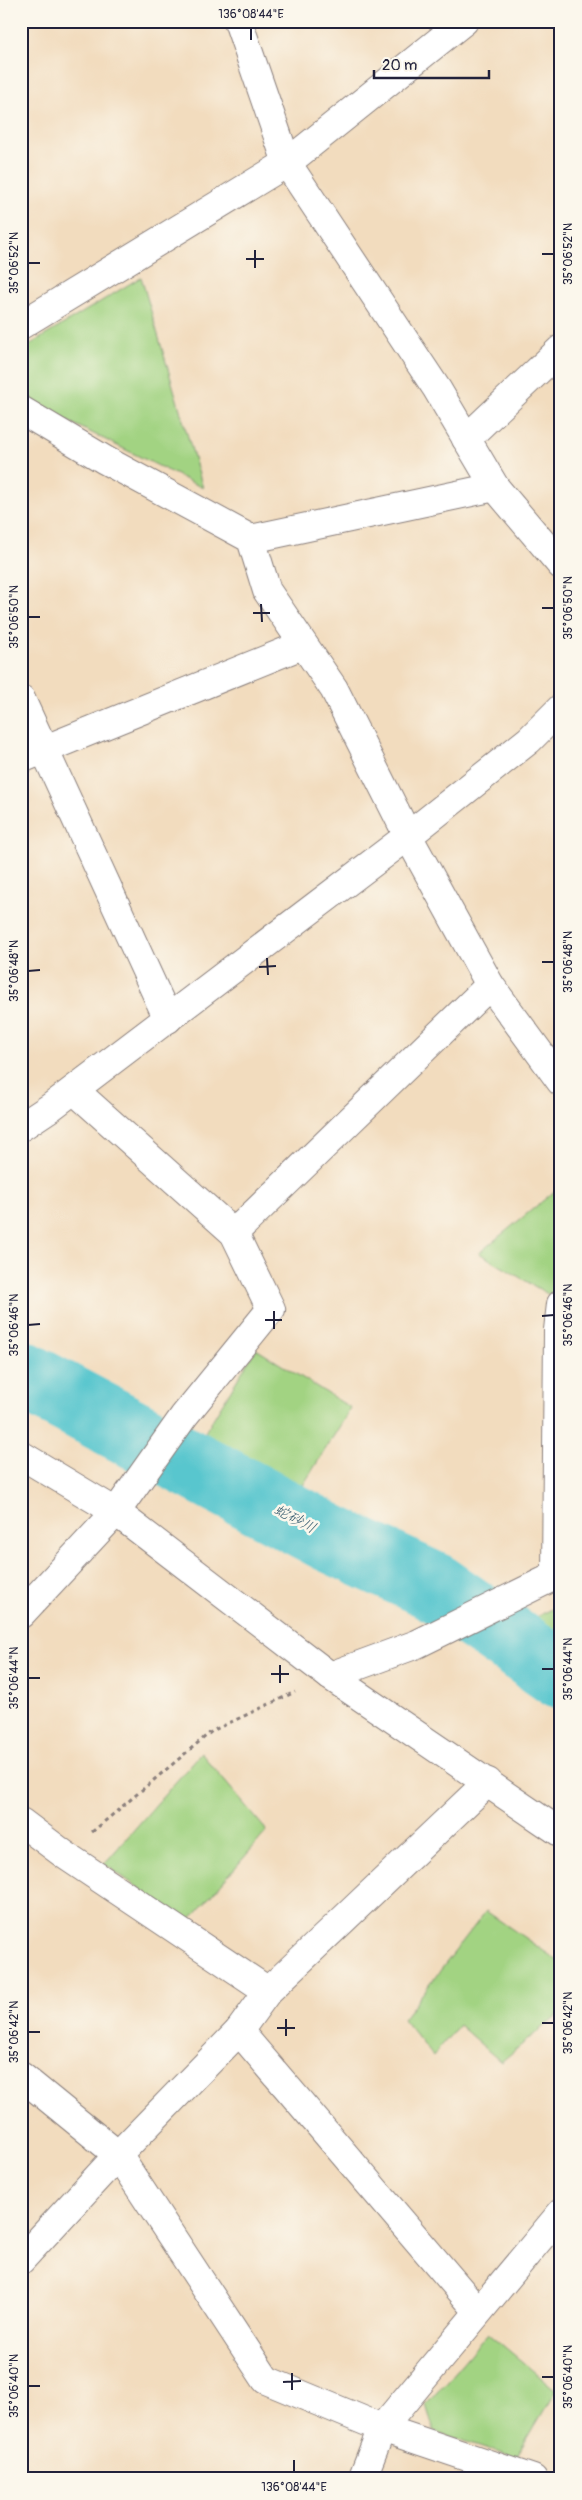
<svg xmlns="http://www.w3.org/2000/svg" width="582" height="2500" viewBox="0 0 582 2500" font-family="Pangolin,'Klee One',sans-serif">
  <rect width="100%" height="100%" fill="#fbf7ec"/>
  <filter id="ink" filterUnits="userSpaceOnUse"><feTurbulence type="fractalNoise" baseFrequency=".02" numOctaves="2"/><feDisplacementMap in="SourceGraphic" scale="10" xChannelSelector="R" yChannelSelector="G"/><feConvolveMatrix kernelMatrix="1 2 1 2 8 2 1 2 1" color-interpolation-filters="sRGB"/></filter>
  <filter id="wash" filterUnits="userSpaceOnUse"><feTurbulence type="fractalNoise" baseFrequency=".0096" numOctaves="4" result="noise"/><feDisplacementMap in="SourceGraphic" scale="20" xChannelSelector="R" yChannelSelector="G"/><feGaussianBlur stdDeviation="1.12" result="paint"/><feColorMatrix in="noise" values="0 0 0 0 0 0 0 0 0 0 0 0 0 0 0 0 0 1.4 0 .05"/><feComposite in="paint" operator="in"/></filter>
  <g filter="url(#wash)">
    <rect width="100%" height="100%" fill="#f2dcbe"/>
    <g fill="#a2d382" stroke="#627a5e">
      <path d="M141,277l62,211 -182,-90v-48z"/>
      <path d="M561,1186v105l-10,5 -72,-43z"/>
      <path d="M256,1349l95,59 -54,87 -95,-58z"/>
      <path d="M561,1605v37l-34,-21z"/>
      <path d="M201,1753l66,78 -79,91 -84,-58z"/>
      <path d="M486,1911l75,52v49l-60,50 -42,-37 -26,31 -30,-37z"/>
      <path d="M488,2333l68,57 -40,68 -82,-27 -8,-26z"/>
    </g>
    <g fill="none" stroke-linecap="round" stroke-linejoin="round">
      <path stroke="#59c6ce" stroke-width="69" d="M21,1374l309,164 105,49 126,88"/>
    </g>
  </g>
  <g filter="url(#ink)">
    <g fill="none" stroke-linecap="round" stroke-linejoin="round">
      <g stroke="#8a7f7c" stroke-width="30">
        <g id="minor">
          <path d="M238,21l49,142 150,226 58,98 66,78"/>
          <path d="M21,325l266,-162 177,-142"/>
          <path d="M21,410l84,50 146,79 16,52 67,98 74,147 82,149 71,97"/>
          <path d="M466,439l95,-90"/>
          <path d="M251,539l244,-52"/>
          <path d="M21,699l147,320"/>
          <path d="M21,759l281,-114"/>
          <path d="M21,1127l30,-20 357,-271 121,-96 32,-32"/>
          <path d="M234,1233l256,-248"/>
          <path d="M21,1455l95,57 214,164 231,157"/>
          <path d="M556,1576l2,-246 3,-26"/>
          <path d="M21,1614l95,-102 68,-96 87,-107 -37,-76 -160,-143"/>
          <path d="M330,1676l87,-32 144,-71"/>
          <path d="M21,1822l44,33 203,136"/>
          <path d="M239,2031l239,280"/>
          <path d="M21,2076l97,79 148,225 116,48 151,51"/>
          <path d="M21,2260l97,-105 121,-124 29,-40 220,-209"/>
          <path d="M362,2479l20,-51 179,-215"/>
        </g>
      </g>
      <path stroke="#8a7f7c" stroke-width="3" stroke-dasharray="4 4" stroke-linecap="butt" d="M92,1832l120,-101 83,-39"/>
      <use href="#minor" stroke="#fff" stroke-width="28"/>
    </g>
  </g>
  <path fill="none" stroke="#22223b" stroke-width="2" d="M251,28v12M255,250v18M542,254h12M246,259h18M28,263h12M261,604l1,18M542,608h12M253,613h17M28,617h12M267,958l1,17M542,962h12M259,967l17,-1M28,971l12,-1M274,1311v18M542,1316l12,-1M265,1320h17M28,1325l12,-1M280,1665v18M542,1669h12M271,1674h18M28,1678h12M286,2019v17M542,2023h12M277,2028h18M28,2032h12M292,2373v17M542,2377h12M283,2382l18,-1M28,2386h12M294,2460v12"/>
  <g text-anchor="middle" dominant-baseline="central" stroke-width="5" stroke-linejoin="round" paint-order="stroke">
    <g font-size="15" font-style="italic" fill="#355b6e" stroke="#fbf7ec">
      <text transform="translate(295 1519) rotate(28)">蛇砂川</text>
    </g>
  </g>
  <rect width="582" height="2500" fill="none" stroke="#fbf7ec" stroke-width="55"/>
  <path d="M374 70v8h115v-8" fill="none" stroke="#22223b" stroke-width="2.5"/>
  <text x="382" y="70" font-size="15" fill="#22223b" stroke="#fbf7ec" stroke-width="4" paint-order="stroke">20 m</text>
  <rect x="28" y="28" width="526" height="2444" fill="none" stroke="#22223b" stroke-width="2"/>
  <g font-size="12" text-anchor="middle" fill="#22223b">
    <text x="251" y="18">136°08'44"E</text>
    <text transform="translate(568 254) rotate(-90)" y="4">35°06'52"N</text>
    <text transform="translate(14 263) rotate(-90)" y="4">35°06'52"N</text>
    <text transform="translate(568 608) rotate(-90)" y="4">35°06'50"N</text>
    <text transform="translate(14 617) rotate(-90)" y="4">35°06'50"N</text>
    <text transform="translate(568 962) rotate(-90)" y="4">35°06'48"N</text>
    <text transform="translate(14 971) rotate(-90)" y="4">35°06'48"N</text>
    <text transform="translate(568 1315) rotate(-90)" y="4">35°06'46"N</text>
    <text transform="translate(14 1325) rotate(-90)" y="4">35°06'46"N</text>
    <text transform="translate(568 1669) rotate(-90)" y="4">35°06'44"N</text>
    <text transform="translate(14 1678) rotate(-90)" y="4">35°06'44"N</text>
    <text transform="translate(568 2023) rotate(-90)" y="4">35°06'42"N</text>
    <text transform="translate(14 2032) rotate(-90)" y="4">35°06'42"N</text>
    <text transform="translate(568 2377) rotate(-90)" y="4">35°06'40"N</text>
    <text transform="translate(14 2386) rotate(-90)" y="4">35°06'40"N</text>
    <text x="294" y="2491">136°08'44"E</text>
  </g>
</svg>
